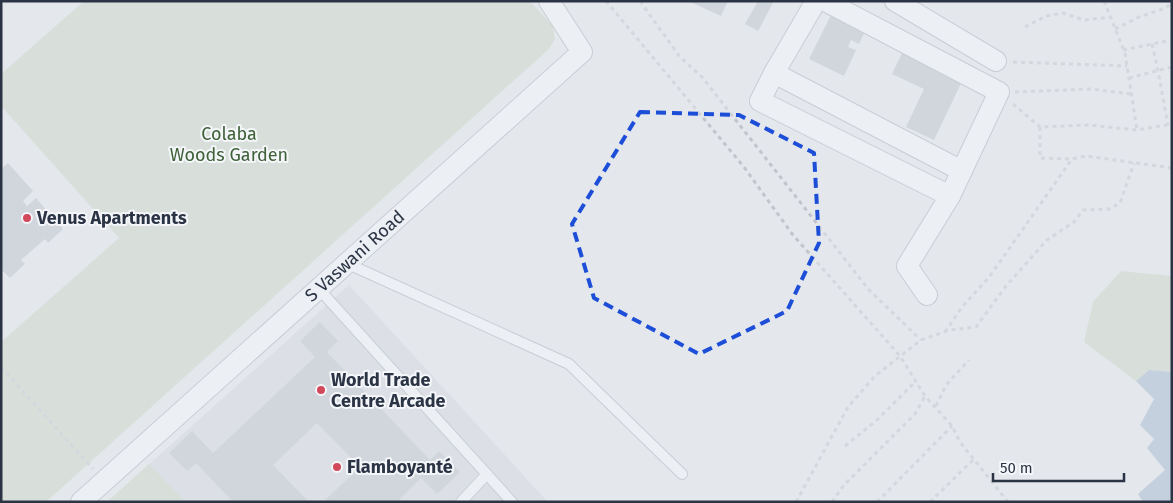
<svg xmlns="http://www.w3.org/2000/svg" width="1173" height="503" viewBox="0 0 1173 503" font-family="'Fira Sans',sans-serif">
  <rect width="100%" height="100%" fill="#e4e7ec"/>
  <path fill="#d2d6de" d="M349,285l199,217h-441z"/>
  <g fill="#c9d6c5">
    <path d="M84,1h446l23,25 2,13 -6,10 -503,453h-45v-160l118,-104 -118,-132v-32z"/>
    <path d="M1121,271l51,5v96l-23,-2 -13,11 -52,-39 9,-40z"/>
    <path d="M149,464l37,38h-79z"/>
  </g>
  <path fill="#9fb4cc" d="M1149,370l23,2v130h-29l-5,-8 27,-24 -18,-22 7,-9 -14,-14 14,-26 -18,-18z"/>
  <g fill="#bbc0ca">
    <path d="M688,1h40l-7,15z"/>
    <path d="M758,1h16l-16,30 -13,-7z"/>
    <path d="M832,13l34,16 -7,15 -8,-4 -3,7 8,3 -12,26 -35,-17z"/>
    <path d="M904,49l60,28 -30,63 -28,-13 18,-38 -32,-15z"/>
    <path d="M8,163l25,28 -10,10 4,5 9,-8 27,31 -15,14 -3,-4 -24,21 4,4 -15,14 -9,-9v-100z"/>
    <path d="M320,322l18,19 -11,11 103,108 9,-9 21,21 -23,22 -16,-16 -24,24h-74l37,-35 -43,-44 -44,42 36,37h-76l-37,-39 -9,8 -18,-18 23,-22 21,22 102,-96 -15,-16z"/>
  </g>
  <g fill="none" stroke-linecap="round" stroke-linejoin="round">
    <g stroke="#a9aeb7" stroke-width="12">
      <g id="service">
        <path d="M346,263l223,101 113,110"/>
        <path d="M318,288l194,214"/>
        <path d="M461,502l26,-28"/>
      </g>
    </g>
    <g stroke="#a9aeb7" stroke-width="22">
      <g id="minor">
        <path d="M816,1l-42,72 -14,28 190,95 49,-104 -174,-91"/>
        <path d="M895,1l101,60"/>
        <path d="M774,73l188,98"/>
        <path d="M927,295l-20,-29 43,-70"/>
        <path id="s1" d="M81,502l501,-450 -33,-51"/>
      </g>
    </g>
    <g stroke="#c2c5cb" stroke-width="3" stroke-dasharray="4 4" stroke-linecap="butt">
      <path d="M606,1l138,166 49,68 107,121 25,40 27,30 8,16 48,60"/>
      <path d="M640,1l40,56 22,20 167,213 52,50"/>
      <path d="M1104,1l21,52 12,77"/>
      <path d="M1025,27l21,-11 17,-3 21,7 27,-3"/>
      <path d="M1115,29l24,-12 21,-7 12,-6"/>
      <path d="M1152,44l6,27 10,54"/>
      <path d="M1123,50l49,-10"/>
      <path d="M1013,62l114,4"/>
      <path d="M1129,78l43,-11"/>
      <path d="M1015,92l77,-3 39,5"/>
      <path d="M1013,104l27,23 48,-2 49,5 35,-6"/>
      <path d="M1040,127v31l32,1 14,-3 86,12"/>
      <path d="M945,332l17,-25 28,-31 82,-117"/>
      <path d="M1,367l92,102"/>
      <path d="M936,406l10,-21 23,-25"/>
      <path d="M845,446l32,-26 39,-39"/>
      <path d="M796,502l52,-95 27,-31 46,-36 29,-10 26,-3 30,-41 41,-46 27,-18 9,-12 26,-1 11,-6 14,-40"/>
      <path d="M832,502l12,-17 71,-71 10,-18"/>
      <path d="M877,502l75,-76"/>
      <path d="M930,502l44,-43"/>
    </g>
    <use href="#service" stroke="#f7f8fa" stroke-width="10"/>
    <use href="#minor" stroke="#f7f8fa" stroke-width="20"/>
  </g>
  <path d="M0 0H1173V503H0ZM640,112l99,3 75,38 5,90 -32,68 -88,43 -105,-56 -22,-74z" fill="#e4e7ec" fill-opacity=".55" fill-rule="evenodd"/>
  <path fill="none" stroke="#1d4ed8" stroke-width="4" stroke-dasharray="10 6" stroke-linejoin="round" d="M640,112l99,3 75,38 5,90 -32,68 -88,43 -105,-56 -22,-74z"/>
  <g fill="#d1495b" stroke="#f4f6f9" stroke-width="2">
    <circle cx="27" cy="218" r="5"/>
    <circle cx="321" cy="390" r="5"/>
    <circle cx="337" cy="467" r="5"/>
  </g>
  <g text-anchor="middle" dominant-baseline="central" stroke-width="4" stroke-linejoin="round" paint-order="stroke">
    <g font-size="18" fill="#3f6138" stroke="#f4f6f9">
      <text x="229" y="134">Colaba<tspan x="229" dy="21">Woods Garden</tspan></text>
    </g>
    <g font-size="18" font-weight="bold" fill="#2b3445" stroke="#f4f6f9" text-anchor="start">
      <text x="37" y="218">Venus Apartments</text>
      <text x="331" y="380">World Trade<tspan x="331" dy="21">Centre Arcade</tspan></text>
      <text x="347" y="467">Flamboyanté</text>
    </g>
    <g font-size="18" fill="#2b3445" stroke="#f4f6f9">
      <text stroke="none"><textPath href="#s1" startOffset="368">S Vaswani Road</textPath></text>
    </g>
  </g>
  <rect width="1173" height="503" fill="none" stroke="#2b3445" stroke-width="5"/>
  <path d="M993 473v8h131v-8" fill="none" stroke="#2b3445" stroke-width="2.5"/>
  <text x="1000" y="473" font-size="15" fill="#2b3445" stroke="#f4f6f9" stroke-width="4" paint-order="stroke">50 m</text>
</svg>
